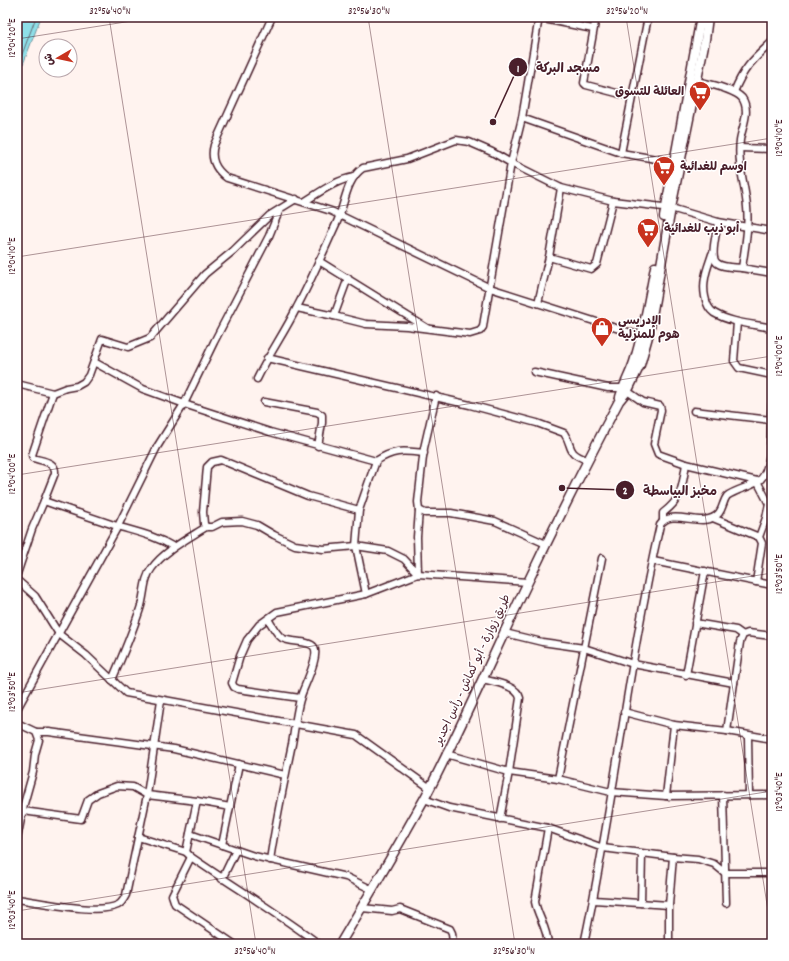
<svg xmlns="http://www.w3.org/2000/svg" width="789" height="961" viewBox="0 0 789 961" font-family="Dekko,'Playpen Sans Arabic',sans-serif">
  <rect width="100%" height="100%" fill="#fff3ef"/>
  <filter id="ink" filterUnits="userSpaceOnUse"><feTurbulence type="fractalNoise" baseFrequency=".025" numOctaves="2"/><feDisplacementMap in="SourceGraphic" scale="8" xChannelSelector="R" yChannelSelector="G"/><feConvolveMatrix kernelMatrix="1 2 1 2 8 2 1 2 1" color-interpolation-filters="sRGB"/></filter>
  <g filter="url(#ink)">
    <path fill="#8edfe8" stroke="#73929c" d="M17,17h24l-24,63z"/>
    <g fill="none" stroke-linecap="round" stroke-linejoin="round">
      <path stroke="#656c77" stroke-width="1" d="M17,68l19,-51"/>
      <g stroke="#4a1f2b" stroke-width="9">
        <g id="minor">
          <path d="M272,17l-58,128c-4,14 1,24 13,33l104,33 159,77 151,48"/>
          <path d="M596,17l-12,66 2,2 46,12"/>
          <path d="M539,18l54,11"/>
          <path d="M697,81c12,3 37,8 45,17 9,13 0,29 -2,42 -3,24 5,44 7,67 2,20 -2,40 -5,61l30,5"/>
          <path d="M734,92c10,-25 19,-32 38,-50"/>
          <path d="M522,118l99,35 53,9"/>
          <path d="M740,148l32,1"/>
          <path d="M621,153l27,-136"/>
          <path d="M304,202c16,-10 32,-22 50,-25"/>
          <path d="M718,222c-1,10 -9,35 -1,41 6,5 18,4 25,5"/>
          <path d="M712,254c-2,7 -6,16 -7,24 -2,10 -1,28 9,35 17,10 39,11 58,15"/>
          <path d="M549,257l42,12 6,-5 16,-63"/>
          <path d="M319,261l108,67"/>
          <path d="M538,303l11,-46 12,-69"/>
          <path d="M297,308l37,8 32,8 41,2 63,8 10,-3 3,-4 1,-7 27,-157 11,-45 17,-101"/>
          <path d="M334,316l14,-38"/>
          <path d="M737,322l-3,39 5,7 33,7"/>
          <path d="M267,358l203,47 67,18 27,10c10,15 1,19 23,27"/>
          <path d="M94,362l49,27 47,17 80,26 106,29 -17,49 -3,36 10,48"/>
          <path d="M534,372l74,16h15l20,14 17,4 1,4 -7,34 4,10 28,10 71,17"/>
          <path d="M257,379c12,-25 28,-47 40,-72 15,-28 27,-57 40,-85 8,-18 9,-43 26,-54l44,-9 49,-19 13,2 23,10 19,11 50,25 52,13 58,7 47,14 54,9"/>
          <path d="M17,384l36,9 13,-5 11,-2 7,-4 5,-7 13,-36 26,8 22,-9 55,-64 28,-23 37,-36 26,-16"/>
          <path d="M264,402l53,10 5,3v8l-4,23"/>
          <path d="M694,411l77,9"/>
          <path d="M376,461c19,-12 27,-10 48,-8"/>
          <path d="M757,481l12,23 -3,14 -7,19"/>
          <path d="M44,501c25,9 49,17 73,25 20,6 39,10 57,21"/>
          <path d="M419,510l6,3h26l44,8 51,23"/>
          <path d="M713,518l46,19 3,6 -6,39"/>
          <path d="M663,521v-8c20,-15 19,-27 23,-49"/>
          <path d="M206,527l-2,-3 -1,-12 4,-45 5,-5 9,-2 87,36 51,14"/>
          <path d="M653,561l119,24"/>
          <path d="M17,574l15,-45 12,-28 11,-28c1,-12 -14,-12 -22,-15l-1,-3 21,-62"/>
          <path d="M17,580l18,16 24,38 27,21 40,38 230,42 74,53"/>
          <path d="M268,619c4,6 8,15 14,19 8,5 27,2 32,9 6,9 -10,39 -13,49 -5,15 -6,32 -9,48 -8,38 -16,77 -22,116"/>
          <path d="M695,623l41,7 7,5"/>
          <path d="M505,633l37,9 42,6 49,16 101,19"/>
          <path d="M686,675l19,-104"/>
          <path d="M482,679c12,3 35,6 38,19l-11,74 -9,47"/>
          <path d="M112,680c10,-23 20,-47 28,-71 5,-14 3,-30 12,-41 12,-17 37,-30 54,-41h6l10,-5 20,-1 15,4 17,10 21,10 28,4 33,-3 32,5 16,8 14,15 -1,-37 2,-27 -1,-8 6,-54 12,-52"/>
          <path d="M300,698l-62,-9 -4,-2 -2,-4 8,-27 7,-16 12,-15 18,-13 89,-18 52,-20 110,8"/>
          <path d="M17,709l101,-183 39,-79 27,-43 30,-62 55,-106 11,-27"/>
          <path d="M624,712l50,13 -8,71"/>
          <path d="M17,723l19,9 3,8 -4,14 -2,18 -9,32 -7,35"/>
          <path d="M674,725l53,6 45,8"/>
          <path d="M727,731l13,-89 3,-7 5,-2 24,3"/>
          <path d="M36,732h13l125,17 111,26"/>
          <path d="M748,736l1,59"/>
          <path d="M446,754l63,18 49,7 53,13 55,4 106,-1"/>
          <path d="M558,779l44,-221"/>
          <path d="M723,795l3,108"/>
          <path d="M424,799l25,9 99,20 55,20 70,9 -4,48v39"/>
          <path d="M197,801l33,6"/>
          <path d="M23,811l58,8 7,-19 10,-7 19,-7 16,1 14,8 50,6 -11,51"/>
          <path d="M548,828l-13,74c3,15 12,25 13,42"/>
          <path d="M190,834l64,22 92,21 27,13"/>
          <path d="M138,837l48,15 5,5c42,29 87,56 128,87"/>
          <path d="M222,845l17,-81"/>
          <path d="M191,857l-19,38 3,9 59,40"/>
          <path d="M673,857l25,2 16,5 11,9h47"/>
          <path d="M222,879l14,-29"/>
          <path d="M17,899c24,3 80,16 101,6 4,-2 6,-6 8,-10l21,-100 14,-95"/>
          <path d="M594,900l75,5"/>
          <path d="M641,903l1,-49"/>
          <path d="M362,908l30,3 8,-2 50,20 2,4 1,11"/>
          <path d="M584,944c30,-139 44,-281 76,-419 12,-19 44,6 59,-12 4,-5 4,-12 8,-17 9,-7 25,-9 33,-16 15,-14 9,-57 12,-76"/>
        </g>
      </g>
      <g stroke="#4a1f2b" stroke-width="11">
        <g id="major">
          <path d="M664,217l37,-200"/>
          <path d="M620,397c4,-13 10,-23 14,-35 10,-31 15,-63 21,-95"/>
          <path d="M340,944c22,-37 44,-74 65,-111 8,-15 17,-29 24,-43 35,-68 66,-139 99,-208 29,-61 59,-121 91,-181l9,-11 12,-25 9,-32 22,-125 34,-168 3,-23"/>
        </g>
      </g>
      <use href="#minor" stroke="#fff" stroke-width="6"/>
      <use href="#major" stroke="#fff" stroke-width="8"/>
    </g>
  </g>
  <path fill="none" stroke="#4a1f2b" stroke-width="1" stroke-opacity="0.45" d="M109,17l147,927M368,17l147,927M626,17l146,919M17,39l140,-22M17,257l755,-119M17,475l755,-119M17,693l755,-120M17,911l755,-120"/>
  <defs>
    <g id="supermarket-pin" transform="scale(1.15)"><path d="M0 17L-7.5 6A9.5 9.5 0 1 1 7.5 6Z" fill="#c8321e" stroke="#fff"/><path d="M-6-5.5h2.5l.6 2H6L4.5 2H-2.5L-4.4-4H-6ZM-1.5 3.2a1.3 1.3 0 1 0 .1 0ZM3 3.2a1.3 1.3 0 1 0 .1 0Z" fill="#fff"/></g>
    <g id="shop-pin" transform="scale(1.15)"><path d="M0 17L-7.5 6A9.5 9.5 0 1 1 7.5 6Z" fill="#c8321e" stroke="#fff"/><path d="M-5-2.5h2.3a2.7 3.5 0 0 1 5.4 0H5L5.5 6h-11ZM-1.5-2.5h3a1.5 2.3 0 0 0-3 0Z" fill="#fff"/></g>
  </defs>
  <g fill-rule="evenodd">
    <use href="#supermarket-pin" x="700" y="92"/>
    <use href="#supermarket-pin" x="664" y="167"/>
    <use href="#supermarket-pin" x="648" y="229"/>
    <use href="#shop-pin" x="602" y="328"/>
  </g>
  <g text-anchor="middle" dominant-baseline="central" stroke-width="3" stroke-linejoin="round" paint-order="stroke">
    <g font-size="12" font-weight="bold" fill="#4a1f2b" stroke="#fff" text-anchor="start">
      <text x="684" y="92" text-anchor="end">العائلة للتسوق</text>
      <text x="680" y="167">اوسم للغدائية</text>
      <text x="664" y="229">أبو ذيب للغدائية</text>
      <text x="618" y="321">الإدريسي<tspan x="618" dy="14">هوم للمنزلية</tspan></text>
    </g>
    <g font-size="12" fill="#4a1f2b" stroke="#fff">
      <text transform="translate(473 670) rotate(-65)">طريق زوارة - أبو كماش - رأس اجدير</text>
    </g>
  </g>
  <path fill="none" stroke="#4a1f2b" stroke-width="1.5" d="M493 122L518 67M562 488L625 490"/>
  <g fill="#4a1f2b" stroke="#fff" stroke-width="1.5">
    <circle cx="493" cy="122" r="4"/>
    <circle cx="562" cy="488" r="4"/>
    <circle cx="518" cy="67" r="10"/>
    <circle cx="625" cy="490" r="10"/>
  </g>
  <g font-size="12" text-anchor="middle" font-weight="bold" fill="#fff">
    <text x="518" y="72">1</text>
    <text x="625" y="494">2</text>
  </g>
  <g font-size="13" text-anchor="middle" font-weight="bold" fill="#4a1f2b" stroke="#fff" stroke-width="3" stroke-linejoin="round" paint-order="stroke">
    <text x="568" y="72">مسجد البركة</text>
    <text x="680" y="495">مخبز البياسطة</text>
  </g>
  <rect width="789" height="961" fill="none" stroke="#fff" stroke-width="44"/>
  <g transform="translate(58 58) rotate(261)"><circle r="19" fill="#ffffff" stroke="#b7a5aa"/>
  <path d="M0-3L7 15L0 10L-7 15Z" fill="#c8321e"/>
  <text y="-6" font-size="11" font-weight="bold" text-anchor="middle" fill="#4a1f2b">ش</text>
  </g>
  <rect x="22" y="22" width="745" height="917" fill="none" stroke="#4a1f2b" stroke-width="1.5"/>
  <g font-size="10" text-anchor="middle" fill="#4a1f2b">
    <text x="110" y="14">32°56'40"N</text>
    <text x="369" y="14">32°56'30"N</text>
    <text x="627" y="14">32°56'20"N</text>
    <text transform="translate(11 38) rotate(-90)" y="4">12°04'20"E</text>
    <text transform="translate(778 138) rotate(-90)" y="4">12°04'10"E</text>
    <text transform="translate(11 256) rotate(-90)" y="4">12°04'10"E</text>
    <text transform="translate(778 356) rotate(-90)" y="4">12°04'00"E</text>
    <text transform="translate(11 474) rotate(-90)" y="4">12°04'00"E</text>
    <text transform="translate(778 574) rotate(-90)" y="4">12°03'50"E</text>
    <text transform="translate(11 692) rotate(-90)" y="4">12°03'50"E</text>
    <text transform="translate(778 792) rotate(-90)" y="4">12°03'40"E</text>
    <text transform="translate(11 910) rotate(-90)" y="4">12°03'40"E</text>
    <text x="255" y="954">32°56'40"N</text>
    <text x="514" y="954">32°56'30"N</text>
  </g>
</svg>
